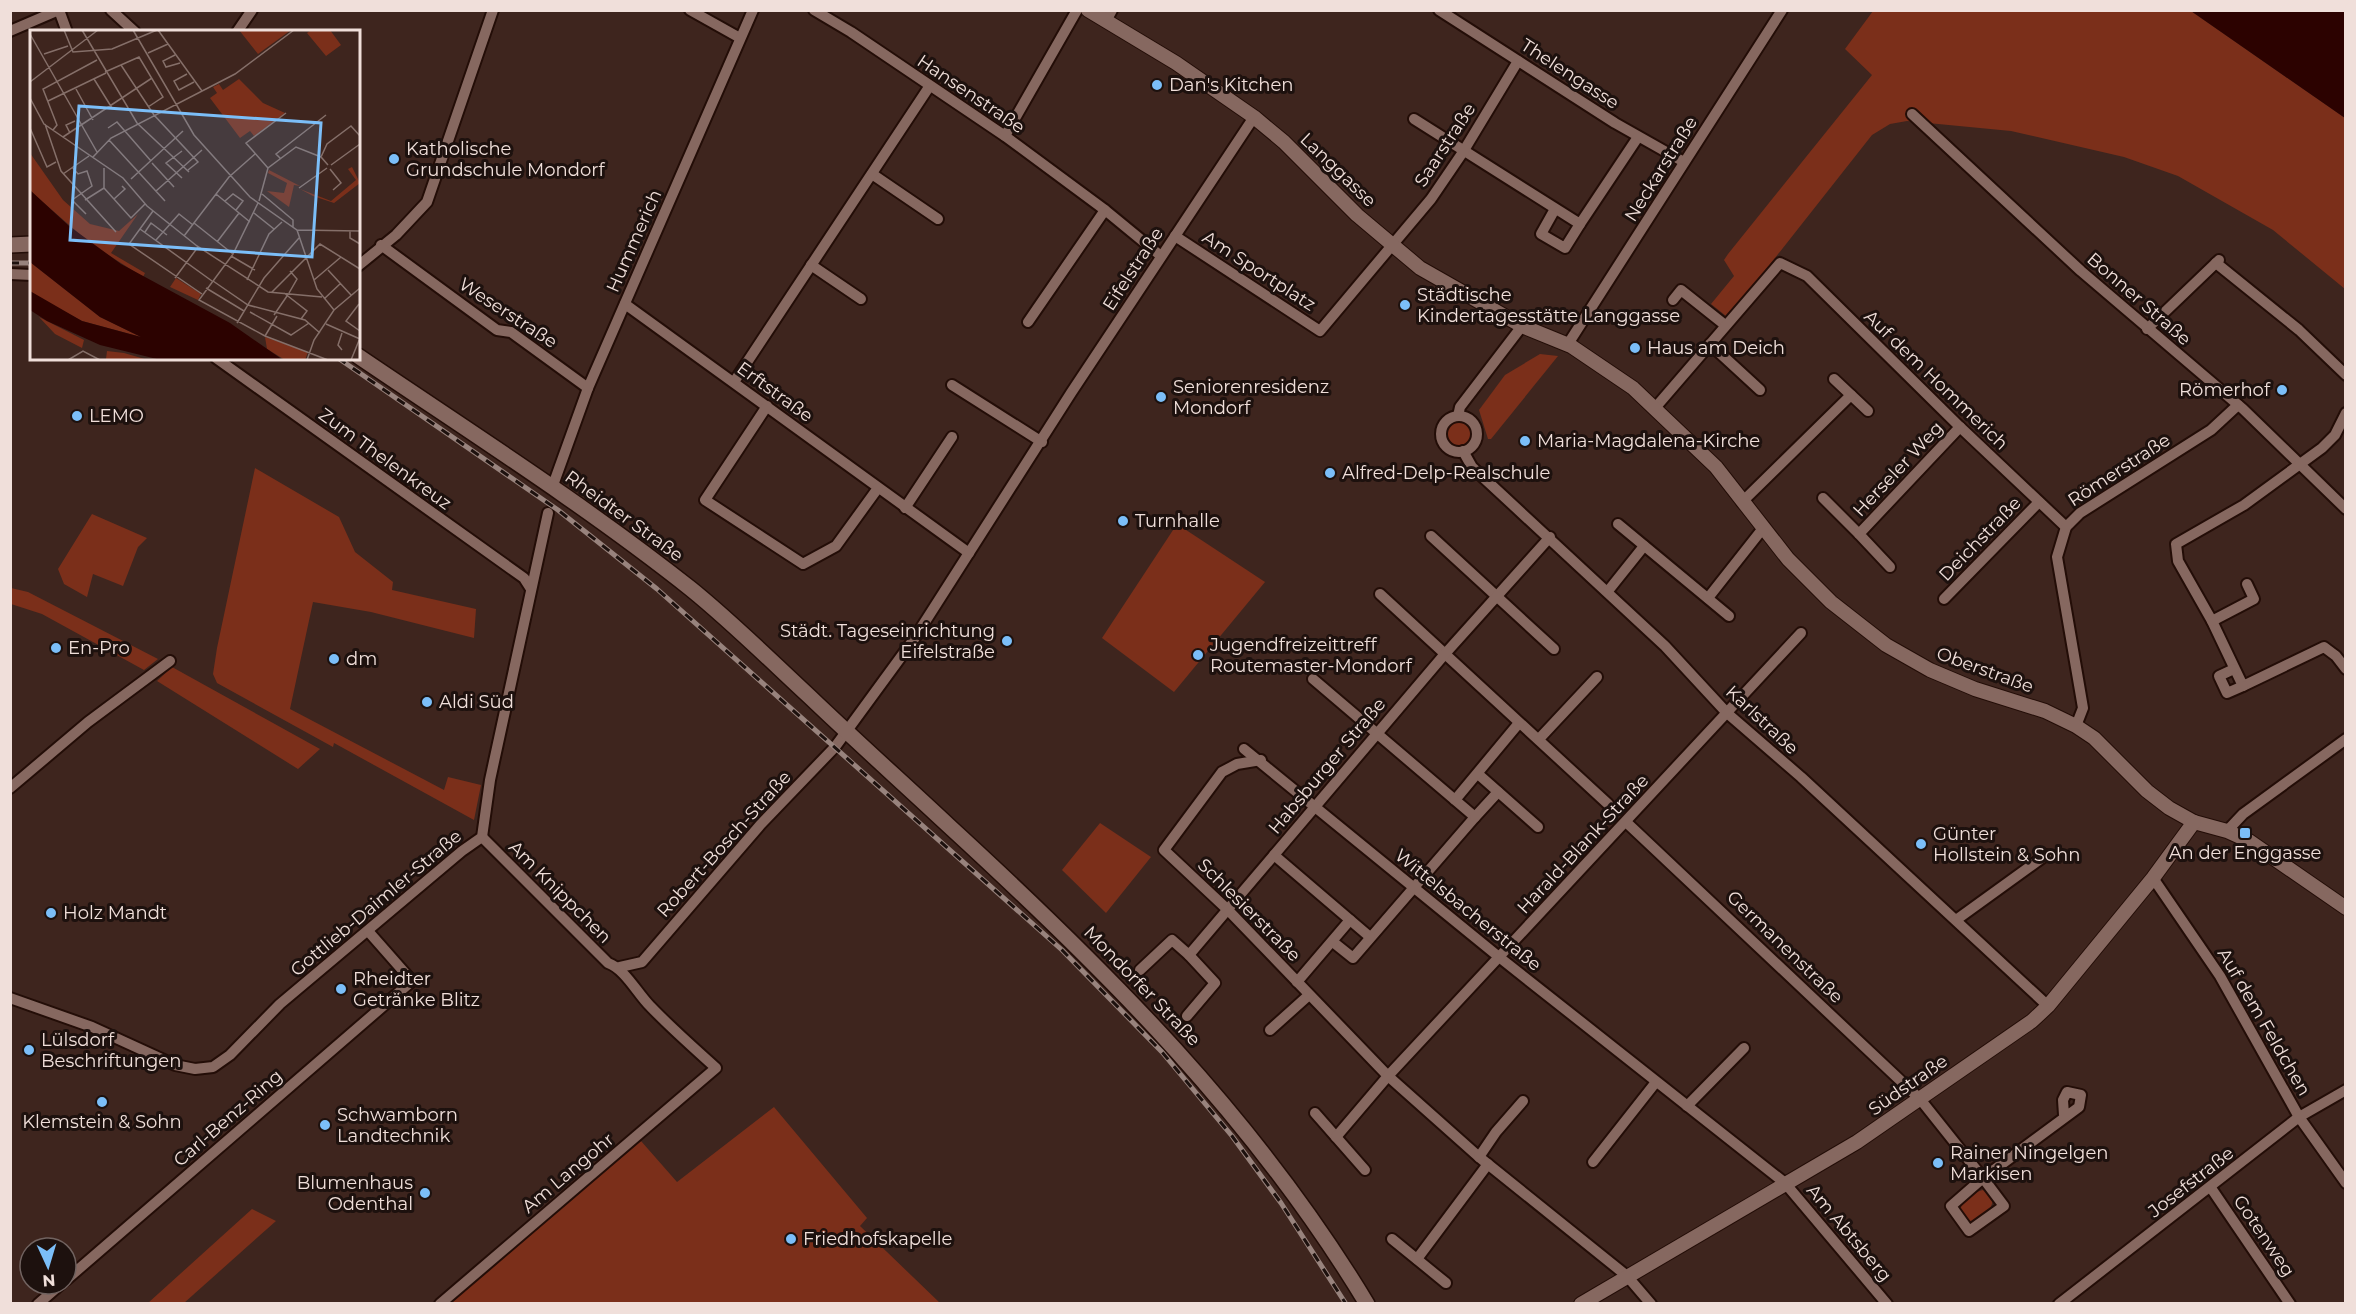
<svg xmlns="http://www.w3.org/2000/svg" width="2356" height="1314" viewBox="0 0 2356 1314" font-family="Montserrat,sans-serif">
  <rect width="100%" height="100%" fill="#3e251e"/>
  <g fill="#7b2f1a">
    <path d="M1873,11h318l154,107v171l-72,-59 -95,-54 -54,-19 -113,-26 -104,-10 -17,3 -18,11 -142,180 -4,1 -15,-12 23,-28 -10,-16 4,-6 144,-179 -27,-26z"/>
    <path d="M1540,354l18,2 -67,83h-3l-9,-29 26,-35z"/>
    <circle cx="1459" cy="434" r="13"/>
    <path d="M255,468l84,49 16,35 38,30 -1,8 84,19 -2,29 -103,-26 -58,-10 -23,107 154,81 4,-13 33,8 -7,35 -140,-77 -1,4 -116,-64 -4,-9 4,-26z"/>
    <path d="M92,514l55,24 -9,9 -15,39 -30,-12 -6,23 -23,-13 -6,-15z"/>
    <path d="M1177,524l88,58 -91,110 -72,-54z"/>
    <path d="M11,588l17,4 130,67 -14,11 -102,-56 -31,-10z"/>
    <path d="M172,667l148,82 -22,20 -141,-88z"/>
    <path d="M1100,823l51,34 -45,56 -44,-43z"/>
    <path d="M774,1107l93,111 -7,8 80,77h-489l190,-162 36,41z"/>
    <path d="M1983,1190c20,9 4,23 -7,32l-10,-2 -6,-10c2,-9 13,-18 23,-20z"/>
    <path d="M252,1209l24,12 -92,82h-36z"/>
  </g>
  <path fill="#2c0200" d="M2191,11h154v107z"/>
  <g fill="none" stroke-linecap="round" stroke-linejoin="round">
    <g stroke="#230d07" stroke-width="14">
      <g id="minor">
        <path d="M59,10l8,22"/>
        <path d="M111,10l24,22"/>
        <path d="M690,10l50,28"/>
        <path d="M814,10l37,22 154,104 100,74 56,46"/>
        <path d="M1439,10l176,113 69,39"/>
        <path d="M1106,21l6,-11"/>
        <path d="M10,31l49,-21"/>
        <path d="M237,32l15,-22"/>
        <path d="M1912,114l169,157 162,138 103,100"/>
        <path d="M1414,119l166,105 58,-87"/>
        <path d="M1005,136l72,-126"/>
        <path d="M872,174l66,45"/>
        <path d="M1555,209l-14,25 24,14 15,-24"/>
        <path d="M1175,236l145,95 111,-132 32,-47 55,-91"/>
        <path d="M381,245l116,85 14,2 77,56"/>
        <path d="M2216,263l83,67 47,45"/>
        <path d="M811,265l50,34"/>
        <path d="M358,266l38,-31 31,-33 66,-192"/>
        <path d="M10,274l22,1"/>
        <path d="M1673,300l8,-10 44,35"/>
        <path d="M625,304l344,249"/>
        <path d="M1028,322l77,-112"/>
        <path d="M2147,329l72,-69"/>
        <path d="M1568,344l214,-334"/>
        <path d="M1710,344l50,46"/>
        <path d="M216,358l308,220 7,11"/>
        <path d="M1834,379l34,32"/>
        <path d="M734,382l195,-295"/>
        <path d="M952,385l90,57"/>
        <path d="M767,406l-62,94 98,64 33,-18 42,-58"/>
        <path d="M1655,408l125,-145 27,13 153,151 106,100"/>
        <path d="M2346,413l-11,22 -13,13 -78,57 -68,39 2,17 34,60 31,65 81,-39 12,9 10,13"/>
        <path d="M1458,416l2,-9 62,-81"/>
        <circle cx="1459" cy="434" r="18"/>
        <path d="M1463,451l9,16 193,179 62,67 74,64 247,229"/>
        <path d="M552,488l36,-100 165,-378"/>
        <path d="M1823,498l36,36"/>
        <path d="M1742,502l109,-107"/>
        <path d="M905,508l47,-71"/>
        <path d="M1618,524l111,92"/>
        <path d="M1431,536l123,113"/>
        <path d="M1890,567l-31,-33 101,-107"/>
        <path d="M1608,591l36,-45"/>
        <path d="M1380,594l228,210"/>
        <path d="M1708,598l56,-71"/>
        <path d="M1944,599l95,-97"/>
        <path d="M2212,621l42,-22 -7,-15"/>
        <path d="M2234,669l-15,7 8,17 16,-7"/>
        <path d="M1313,679l162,138 -122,141 -20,-16"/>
        <path d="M2076,726l7,-18 -26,-151 9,-30 14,-14 131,-83 27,-25"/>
        <path d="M1539,739l58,-62"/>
        <path d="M1244,749l255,208 286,226 102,121"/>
        <path d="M1261,760l-24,4 -15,8 -58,78 64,60 160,166 91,81 148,119 24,28"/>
        <path d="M1478,774l60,53"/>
        <path d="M10,788l78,-66 82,-61"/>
        <path d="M1455,800l64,-77"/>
        <path d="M1475,817l23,-25"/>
        <path d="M1626,822l294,277 63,79 96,-71 2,-12 -14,-3 -4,8 1,15"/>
        <path d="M2227,831l16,-17 103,-75"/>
        <path d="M1274,855l96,82"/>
        <path d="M2153,878l67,98 79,141 47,66"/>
        <path d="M1956,920l90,-65"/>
        <path d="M620,967l22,-5 119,-138 74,-77 79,-108 157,-246 183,-276"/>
        <path d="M1140,970l32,-30 17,15 255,-300 106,-118"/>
        <path d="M1297,982l53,-62"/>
        <path d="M10,998l82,29 83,38 20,4 18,-2 17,-12 50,-51 182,-153 20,-14 8,-57 58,-267"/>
        <path d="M1187,1016l28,-33 -26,-28"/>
        <path d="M1270,1030l39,-35"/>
        <path d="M1687,1106l57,-58"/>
        <path d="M1315,1113l50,57"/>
        <path d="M1336,1137l52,-61 413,-443"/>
        <path d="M1479,1157l17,-25 27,-31"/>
        <path d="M1593,1162l63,-80"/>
        <path d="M1983,1178l21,28 -35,25 -18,-25z"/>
        <path d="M2211,1188l79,116"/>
        <path d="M1392,1239l54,44"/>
        <path d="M1417,1259l71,-95"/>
        <path d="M66,1280l346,-299 -44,-50"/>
        <path d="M38,1304l23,-20"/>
        <path d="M440,1304l276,-236c-22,-20 -45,-40 -66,-62 -13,-13 -25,-37 -42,-43l-126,-126"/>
        <path d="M2059,1304l240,-187 47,-27"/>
      </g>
    </g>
    <g stroke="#230d07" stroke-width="16">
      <g id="tertiary">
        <path d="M1088,10l88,53 78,54 30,25 73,73 63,53 102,58 49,20 62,42 83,79 72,92 43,43 55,43 44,25 45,19 70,22 31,15 18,12 53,53 22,17 25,14 33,9 22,10 97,67"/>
        <path d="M1581,1304l276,-162 175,-121 16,-15 105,-128 41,-56"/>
      </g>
    </g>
    <g stroke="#230d07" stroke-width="18">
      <g id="secondary">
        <path d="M10,245l22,-1"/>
        <path d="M358,356c112,76 227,149 333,233 42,34 80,72 119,108 46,44 93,86 139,129 158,145 306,292 418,478"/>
      </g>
    </g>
    <use href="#minor" stroke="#866860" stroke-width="10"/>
    <use href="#tertiary" stroke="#866860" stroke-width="14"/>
    <use href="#secondary" stroke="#866860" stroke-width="15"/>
    <g stroke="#98837d" stroke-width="5">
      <g id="rail">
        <path d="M10,263h22"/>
        <path d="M338,358l220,152 99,79 405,361 100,102 70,84 49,67 65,101"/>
      </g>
    </g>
    <use href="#rail" stroke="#1d110e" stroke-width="3" stroke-dasharray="9" stroke-linecap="butt"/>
  </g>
  <g fill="#7bbef8" stroke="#1d110e" stroke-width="2">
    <circle cx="1157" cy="85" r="6"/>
    <circle cx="394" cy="159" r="6"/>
    <circle cx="1405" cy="305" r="6"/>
    <circle cx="1635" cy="348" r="6"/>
    <circle cx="2282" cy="390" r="6"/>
    <circle cx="1161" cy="397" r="6"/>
    <circle cx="77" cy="416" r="6"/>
    <circle cx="1525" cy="441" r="6"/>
    <circle cx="1330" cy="473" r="6"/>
    <circle cx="1123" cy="521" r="6"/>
    <circle cx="1007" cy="641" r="6"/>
    <circle cx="56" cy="648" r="6"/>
    <circle cx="1198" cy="655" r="6"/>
    <circle cx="334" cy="659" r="6"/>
    <circle cx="427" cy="702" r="6"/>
    <rect x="2239" y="827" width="12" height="12" rx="3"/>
    <circle cx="1921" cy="844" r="6"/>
    <circle cx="51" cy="913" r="6"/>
    <circle cx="341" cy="989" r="6"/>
    <circle cx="29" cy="1050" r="6"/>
    <circle cx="102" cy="1102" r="6"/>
    <circle cx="325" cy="1125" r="6"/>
    <circle cx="1938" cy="1163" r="6"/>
    <circle cx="425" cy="1193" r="6"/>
    <circle cx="791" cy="1239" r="6"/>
  </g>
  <g text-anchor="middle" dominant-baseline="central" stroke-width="6" stroke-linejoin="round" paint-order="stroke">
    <g font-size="18" fill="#f0dfda" stroke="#1d110e">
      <text transform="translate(1570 74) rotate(33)">Thelengasse</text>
      <text transform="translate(971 94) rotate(34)">Hansenstraße</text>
      <text transform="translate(1445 145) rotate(-57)">Saarstraße</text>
      <text transform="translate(1661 169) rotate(-58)">Neckarstraße</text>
      <text transform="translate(1338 170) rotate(44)">Langgasse</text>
      <text transform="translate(634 241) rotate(-66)">Hummerich</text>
      <text transform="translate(1133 269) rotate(-57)">Eifelstraße</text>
      <text transform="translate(1259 271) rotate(33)">Am Sportplatz</text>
      <text transform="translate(2139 299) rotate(41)">Bonner Straße</text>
      <text transform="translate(508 313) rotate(33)">Weserstraße</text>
      <text transform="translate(1936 380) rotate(44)">Auf dem Hommerich</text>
      <text transform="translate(775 392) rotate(36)">Erftstraße</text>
      <text transform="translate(385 459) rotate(36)">Zum Thelenkreuz</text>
      <text transform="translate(1898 469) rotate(-47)">Herseler Weg</text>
      <text transform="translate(2119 470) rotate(-33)">Römerstraße</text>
      <text transform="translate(624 516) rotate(36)">Rheidter Straße</text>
      <text transform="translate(1980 539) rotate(-46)">Deichstraße</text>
      <text transform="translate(1985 670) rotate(20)">Oberstraße</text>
      <text transform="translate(1762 720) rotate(43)">Karlstraße</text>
      <text transform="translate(1327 766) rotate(-50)">Habsburger Straße</text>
      <text transform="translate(724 844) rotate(-48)">Robert-Bosch-Straße</text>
      <text transform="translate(1583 844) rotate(-47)">Harald-Blank-Straße</text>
      <text transform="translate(560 892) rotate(45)">Am Knippchen</text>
      <text transform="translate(376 903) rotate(-40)">Gottlieb-Daimler-Straße</text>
      <text transform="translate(1249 910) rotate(45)">Schlesierstraße</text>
      <text transform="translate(1468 910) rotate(39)">Wittelsbacherstraße</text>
      <text transform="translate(1785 947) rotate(44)">Germanenstraße</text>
      <text transform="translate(1142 986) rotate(46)">Mondorfer Straße</text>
      <text transform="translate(2264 1022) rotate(60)">Auf dem Feldchen</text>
      <text transform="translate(1908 1085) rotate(-35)">Südstraße</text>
      <text transform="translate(228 1118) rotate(-41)">Carl-Benz-Ring</text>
      <text transform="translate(568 1173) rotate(-40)">Am Langohr</text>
      <text transform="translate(2191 1182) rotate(-38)">Josefstraße</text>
      <text transform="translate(1849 1233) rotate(50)">Am Abtsberg</text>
      <text transform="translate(2264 1236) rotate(56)">Gotenweg</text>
    </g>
    <g font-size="18" fill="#f0dfda" stroke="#1d110e" text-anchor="start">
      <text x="1169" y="85">Dan's Kitchen</text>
      <text x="406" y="149">Katholische<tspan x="406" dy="21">Grundschule Mondorf</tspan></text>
      <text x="1417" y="295">Städtische<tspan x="1417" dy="21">Kindertagesstätte Langgasse</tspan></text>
      <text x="1647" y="348">Haus am Deich</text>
      <text x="1173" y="387">Seniorenresidenz<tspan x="1173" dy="21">Mondorf</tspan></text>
      <text x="2270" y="390" text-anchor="end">Römerhof</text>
      <text x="89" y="416">LEMO</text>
      <text x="1537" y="441">Maria-Magdalena-Kirche</text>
      <text x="1342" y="473">Alfred-Delp-Realschule</text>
      <text x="1135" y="521">Turnhalle</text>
      <text x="995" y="631" text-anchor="end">Städt. Tageseinrichtung<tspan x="995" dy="21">Eifelstraße</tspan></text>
      <text x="1210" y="645">Jugendfreizeittreff<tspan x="1210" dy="21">Routemaster-Mondorf</tspan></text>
      <text x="68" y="648">En-Pro</text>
      <text x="346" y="659">dm</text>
      <text x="439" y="702">Aldi Süd</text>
      <text x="1933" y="834">Günter<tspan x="1933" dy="21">Hollstein &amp; Sohn</tspan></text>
      <text x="2245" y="853" text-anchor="middle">An der Enggasse</text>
      <text x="63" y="913">Holz Mandt</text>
      <text x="353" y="979">Rheidter<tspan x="353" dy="21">Getränke Blitz</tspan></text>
      <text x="41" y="1040">Lülsdorf<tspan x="41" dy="21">Beschriftungen</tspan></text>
      <text x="337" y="1115">Schwamborn<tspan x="337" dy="21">Landtechnik</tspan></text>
      <text x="102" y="1122" text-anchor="middle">Klemstein &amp; Sohn</text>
      <text x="1950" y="1153">Rainer Ningelgen<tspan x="1950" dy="21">Markisen</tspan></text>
      <text x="413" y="1183" text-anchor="end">Blumenhaus<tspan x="413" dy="21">Odenthal</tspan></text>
      <text x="803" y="1239">Friedhofskapelle</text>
    </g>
  </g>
  <g transform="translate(30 30)">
    <rect width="330" height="330" fill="#3e251e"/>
    <path d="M209,0h52l-33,24zM281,0h19l11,15 -15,11 -19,-23zM209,49l24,24 22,10 -31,23 -4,-5 -10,7 -30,-40 7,-5 -4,-6 6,-3 4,6zM0,123l33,47 27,24 29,7 19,-17 -27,39 34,20 -2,4 -52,-33 -61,-53zM322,137l8,16 -26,20 -21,-7 -13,-7 31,12 25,-21 -8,-11zM239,140l31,16 -6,-1 -5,22 -22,-16 17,2 3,-10 -19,-10zM0,232l70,55 41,20 -59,-16 -45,-24 -7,-6zM146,248l25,16 -3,6 -28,-13zM9,287l45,23 -2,8 -27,-14zM235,307l43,15 -3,8h-20l-18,-11zM77,321l17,2 24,7h-47l5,-1z" fill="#7b2f1a"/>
    <path d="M0,160l39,36 52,38 109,59 53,37h-122l-61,-15 -53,-24 -17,-11v-19l52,30 59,16 -41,-20 -70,-55z" fill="#2c0200"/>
    <path fill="none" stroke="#856f69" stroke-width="1.5" d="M34,0l9,22 39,-3 45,-19M52,0l55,93 52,49M103,0l61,105 56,62 47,33 63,1M128,0l44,61M0,4l67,118M118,23l20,-9M14,24l24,-8M145,25l-12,6 3,6 14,-4M91,35l33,50 44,47 -10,8M75,42l34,-15 24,40 -15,10M157,44l-13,7 5,9 15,-8M64,49l18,29M0,52l68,-52M46,59l17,31M0,68l14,26 79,54 24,28 50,40 71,46 54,5M18,71l58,-28M15,94l16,47 55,61M0,98l17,39 9,-5M78,98l9,-6 34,39M23,100l4,-5 -14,-36 54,-29M40,103l-4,-8 9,-4M33,107l89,-59M79,110l56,61M152,121l-16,12 16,15M63,127l18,-19 124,-64 59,-44M291,127l6,-13 24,-18 9,10M251,129l-5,-5 50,-39M122,133l22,24M301,135l29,-21M238,138l-22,-25 40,-30M300,139l11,14 -8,7M33,144l26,-18M101,149l52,-48M74,158l27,30 14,-14M74,158v-20M269,158l28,-20M126,161l46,-41M186,164l34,28M232,164l31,26v8M84,169l11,-10 -3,-3M42,170l20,-14 -5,-15 -9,3 -6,-7M42,170l14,14M55,170l19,-12M195,171l8,-7 10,7 -7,9M229,171l9,-33 28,-21 25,10 7,8M228,173l-25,51 -34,46 66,36 63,24M123,181l-24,33 73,50M224,183l20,16M164,193l39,31M110,199l72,52M267,200l20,59 17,21M320,201v7l10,6M115,202l6,-9 16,12M154,206l45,-59 26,-23M126,210l23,-26 14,11M187,212l22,-29M201,226l24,14M298,240l23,25M145,248l23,-31M217,250l22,-46 13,-12M284,250l27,-23M183,251l35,24 57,15 15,13M176,258l38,23M242,262l48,-48 40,25M254,263l23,18 -6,8M259,263l8,-14 -7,-8M294,269l17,-16M329,274l-13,17 14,10M220,282l41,23 18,-12M244,285l13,-19M207,293l27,-45 35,-40M296,294l34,15M312,303l-4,12 4,5M235,306l12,-20M38,330l15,-9 17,9M277,330l7,-20 20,-30 26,-22M321,330l9,-22"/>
    <path fill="#7bbef8" fill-opacity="0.15" stroke="#7bbef8" stroke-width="3" d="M49,76l242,17 -9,134 -242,-17z"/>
    <rect width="330" height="330" fill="none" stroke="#f0dfda" stroke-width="3"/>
  </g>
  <rect width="2356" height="1314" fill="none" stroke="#f0dfda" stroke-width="24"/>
  <g transform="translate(48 1266) rotate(176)"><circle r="28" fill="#1d110e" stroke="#716360" stroke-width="1.5"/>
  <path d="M0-4.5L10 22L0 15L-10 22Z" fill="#7bbef8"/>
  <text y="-9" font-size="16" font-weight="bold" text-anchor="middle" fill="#f0dfda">N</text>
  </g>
</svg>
